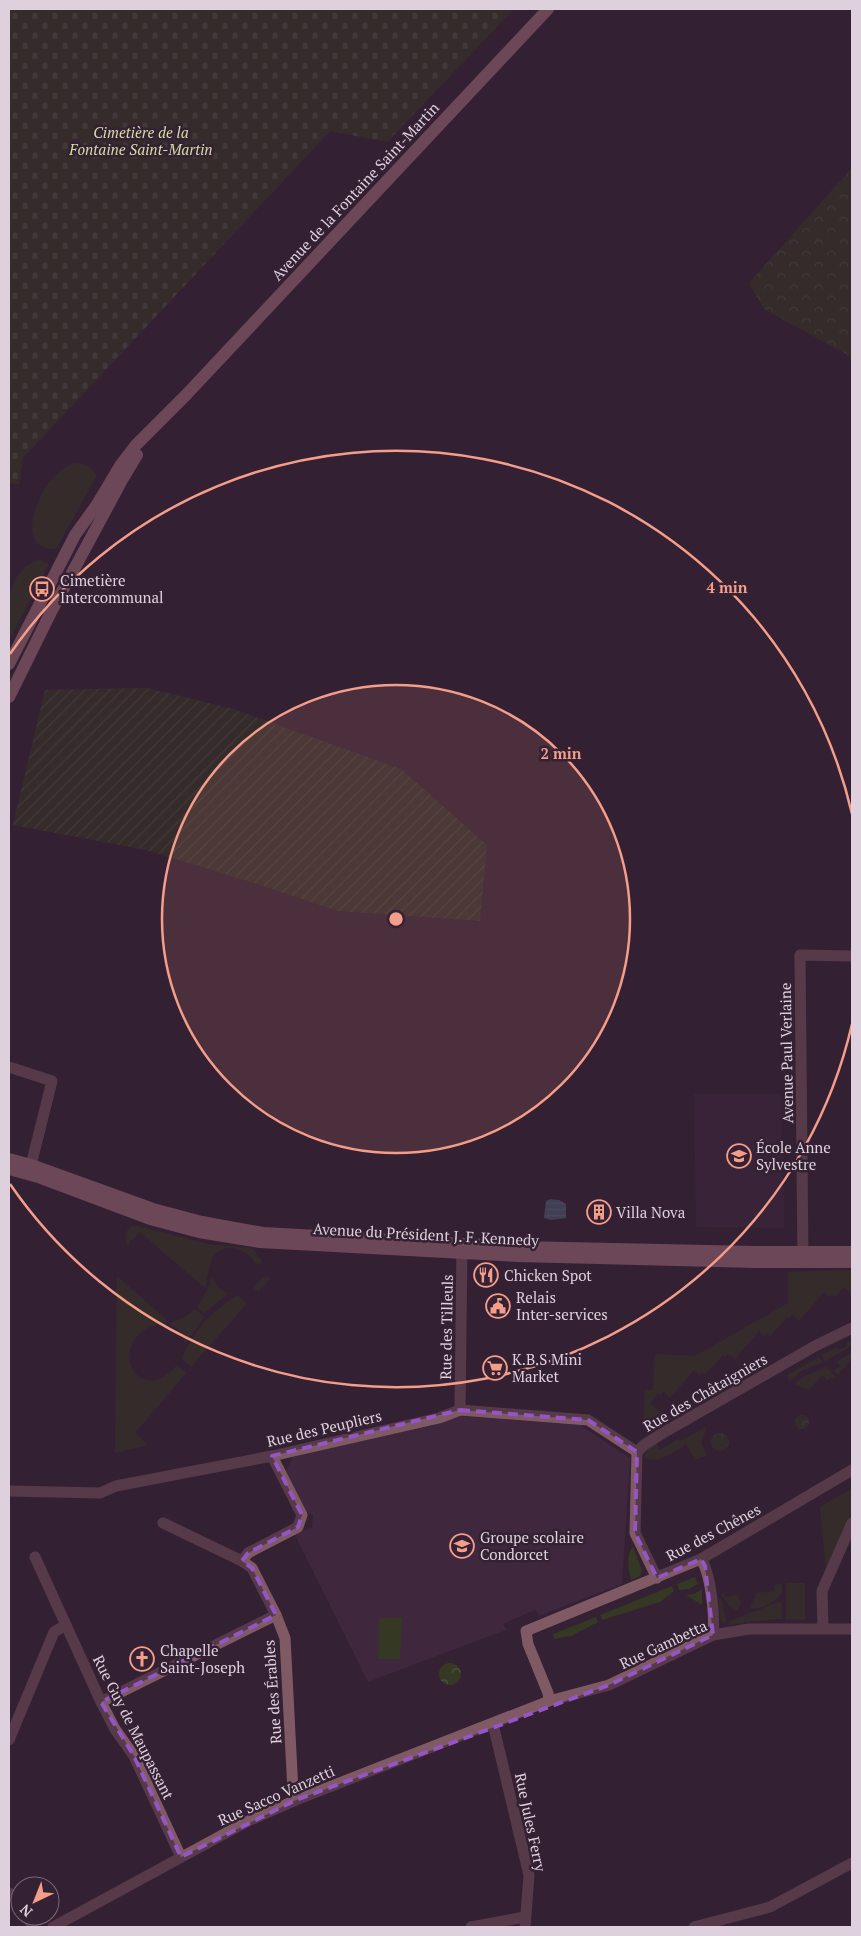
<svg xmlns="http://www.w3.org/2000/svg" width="861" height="1936" viewBox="0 0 861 1936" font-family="'PT Serif',serif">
  <defs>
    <pattern id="forest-crowns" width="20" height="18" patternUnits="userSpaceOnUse" patternTransform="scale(1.25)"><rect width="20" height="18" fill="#353923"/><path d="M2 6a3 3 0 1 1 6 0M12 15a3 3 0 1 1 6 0" fill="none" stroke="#525542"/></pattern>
    <pattern id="cemetery-stones" width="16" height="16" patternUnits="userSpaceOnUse" patternTransform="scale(1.25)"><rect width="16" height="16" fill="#353923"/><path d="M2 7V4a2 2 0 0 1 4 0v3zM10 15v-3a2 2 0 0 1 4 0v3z" fill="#525542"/></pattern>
    <pattern id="garden-furrows" width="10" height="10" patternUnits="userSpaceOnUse" patternTransform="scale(1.25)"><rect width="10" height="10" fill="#353923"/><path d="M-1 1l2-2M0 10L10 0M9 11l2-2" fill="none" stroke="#525542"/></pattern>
    <pattern id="water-rules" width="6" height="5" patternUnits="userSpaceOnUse" patternTransform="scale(1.25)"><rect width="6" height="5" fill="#4f647f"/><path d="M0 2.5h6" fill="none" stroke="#687991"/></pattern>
  </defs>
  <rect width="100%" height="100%" fill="#342133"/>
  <g fill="#3f273e">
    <path d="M782,1094l-1,51 2,1 1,82 -88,-1 -2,-133z"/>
    <path d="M461,1416l119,9 50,33 -8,126 -83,32 -4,-6 -32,14 3,6 -138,52 -73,-147 17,-8 1,-12 -8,-4 -19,-40 6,-14z"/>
  </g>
  <g fill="#353923">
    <path d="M76,463c9,1 18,5 20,14l-40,72c-49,2 -12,-81 20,-86z"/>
    <path d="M40,560l9,4 -40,77c0,-14 -3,-31 0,-44 4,-16 13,-34 31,-37z"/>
    <path d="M138,1226l70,18 42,4 6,4 2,6 3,1 1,4 -6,1c-8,-15 -32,-24 -43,-7 -5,9 -5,22 -8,31l-65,-56 -10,10 -2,5 -2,-4 1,-12 3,-4z"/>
    <path d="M852,1270v24l-8,-7 -9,10 -3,-3 -2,3 -6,-5 -25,29 -6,-6 -4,3 -2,-1 -17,19 -3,-3 -3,3 -5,-5 -24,28 -6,-5 -4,3 -2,-2 -18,20 -3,-3 -2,3 -6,-5 -24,28 -6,-6 -4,3 -2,-2 -8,10 11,10 2,-2 5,4 -25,14 2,-39h8l2,-36 40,2 93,-53v-31z"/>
    <path d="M117,1276l51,45c-8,3 -18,5 -25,10 -33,25 0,75 34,34l9,8 -51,60 13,12 -33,8z"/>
    <path d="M212,1276l5,11 11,7 -24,19 -7,-6 10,-16z"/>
    <path d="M266,1276l4,3 -12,13 -4,-4 5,-7z"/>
    <path d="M238,1295l9,8 -56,64 -9,-9c12,-27 30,-48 56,-63z"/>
    <path d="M195,1309l9,8 -19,27c-2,-11 -6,-16 -16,-20l16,-7z"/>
    <path d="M852,1340v5l-27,16 -3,-6 15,-8 2,3 8,-4 -1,-3z"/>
    <path d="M852,1352v6l-14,17 -4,-4 6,-5 -3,-4z"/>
    <path d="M819,1357l4,5 -22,9 -11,10 -3,-6z"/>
    <path d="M826,1367l10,10 -2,3 -4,-3 -2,3 -6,-5 -13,15 -14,-6 10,-8z"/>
    <path d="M706,1427l-5,16 6,12 -12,5 -9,-16c-12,7 -29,22 -42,13l4,-7 8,-7 4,7 18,-11 2,2z"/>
    <path d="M852,1486v24l-22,55 -4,4 -6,-62 31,-18z"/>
    <path d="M633,1546l9,25 -2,5 -9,4c-3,-12 -5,-23 2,-34z"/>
    <path d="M695,1577l3,7 -9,5 -10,1 -2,-6z"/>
    <rect x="786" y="1583" width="19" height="37"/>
    <path d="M782,1584v9c-6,8 -22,18 -32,15l7,-15 18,-2 -1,-6z"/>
    <path d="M672,1586l2,5 -14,11 -58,18 -2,-5z"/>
    <path d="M702,1589v16l-16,-10 8,-1z"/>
    <path d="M724,1593v4l13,-2c4,6 5,9 0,15 -7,-2 -11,-8 -15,-15z"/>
    <path d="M718,1597l5,6v7l4,10 -4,4 -2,-3z"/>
    <path d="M779,1602l3,1 -1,16 -26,2 -26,4 -1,-2 2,-2z"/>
    <path d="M596,1617l2,5 -27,14 -17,3 -1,-5z"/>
    <path d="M379,1618h23l-2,41h-22z"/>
  </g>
  <g fill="url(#forest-crowns)">
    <path d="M852,168v189l-88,-48 -15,-26z"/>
    <circle cx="802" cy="1422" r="7"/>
    <circle cx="720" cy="1442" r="9"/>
    <circle cx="450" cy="1674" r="11"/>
  </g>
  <path fill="url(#cemetery-stones)" d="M9,9h505l-127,133 -57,-11 -307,327 -4,26 -10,-1z"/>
  <path fill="url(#garden-furrows)" d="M147,688l86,21 168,60 86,76 -7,76 -142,-10 -90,-30 -102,-31 -133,-25 32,-135z"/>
  <path fill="url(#water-rules)" d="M550,1199l9,1 7,4v14l-15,2 -7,-2 2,-17z"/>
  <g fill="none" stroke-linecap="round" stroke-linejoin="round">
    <g stroke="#7f5a64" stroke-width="11">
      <path d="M9,1067l43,14 -21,84"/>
      <path d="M803,1261l-3,-306 52,1"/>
      <path d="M460,1410l2,-166"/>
      <path d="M9,1491l91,2 16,-7 156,-30 167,-38 21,-8 128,10 49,32"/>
      <path d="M163,1523l79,38 10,7 24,47 9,23 8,153 3,9"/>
      <path d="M35,1557l66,145 14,27 19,27 47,101"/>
      <path d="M701,1559c10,16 14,57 12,76"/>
      <path d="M242,1561l6,-8 50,-26 4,-12 -30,-59"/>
      <path d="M657,1578l-22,-45 2,-81 7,-7 19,-12 152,-87 37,-18"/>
      <path d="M823,1628l-1,-37 30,-68"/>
      <path d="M549,1701l-1,-8 -20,-49 -2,-13 175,-72 151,-89"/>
      <path d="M101,1702l175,-87"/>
      <path d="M493,1724l36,151 -4,52"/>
      <path d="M9,1740l45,-108 12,-7"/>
      <path d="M9,1893l8,6 3,4"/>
      <path d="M27,1916l6,11"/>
      <path d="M53,1927l195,-106 48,-21 253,-99 60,-16 104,-50 36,-6h103"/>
      <path d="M471,1927l54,-10"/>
      <path d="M694,1927l76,-20 82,-44"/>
    </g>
    <g stroke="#af7585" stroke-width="12">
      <path d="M9,664l66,-129 21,-29 24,-40 16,-21 50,-50 362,-386"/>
      <path d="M9,697l42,-85 71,-132 15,-25"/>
      <path d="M9,1159l22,6 122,44 49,13 61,11 256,14 235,5h98"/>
      <path d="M9,1169l29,8 112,42 49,13 61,10 258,14 238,6h96"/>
    </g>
  </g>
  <path d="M0 0H861V1936H0ZM460,1410l128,10 49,32 -2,81 22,45 44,-19 4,7 8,69 -104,50 -313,115 -115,57 -47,-101 -33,-54 175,-87 -24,-47 -10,-7 6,-8 50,-26 4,-12 -30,-59z" fill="#342133" fill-opacity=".55" fill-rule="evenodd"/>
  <path fill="none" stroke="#9455c6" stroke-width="4" stroke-dasharray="10 6" stroke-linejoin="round" d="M460,1410l128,10 49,32 -2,81 22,45 44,-19 4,7 8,69 -104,50 -313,115 -115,57 -47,-101 -33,-54 175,-87 -24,-47 -10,-7 6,-8 50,-26 4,-12 -30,-59z"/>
  <circle cx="396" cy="919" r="234" fill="#f49e89" fill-opacity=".12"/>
  <g fill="none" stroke="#f49e89" stroke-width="2.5">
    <circle cx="396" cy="919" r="234"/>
    <path d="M852 1024A468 468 0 0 1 10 1184M10 654A468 468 0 0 1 852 814"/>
  </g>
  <defs>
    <g id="bus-ring" transform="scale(1.25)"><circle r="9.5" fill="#342133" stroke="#f49e89" stroke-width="1.5"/><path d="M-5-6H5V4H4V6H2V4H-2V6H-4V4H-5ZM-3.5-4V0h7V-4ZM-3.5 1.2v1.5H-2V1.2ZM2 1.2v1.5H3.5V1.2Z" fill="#f49e89"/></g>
    <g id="school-ring" transform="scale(1.25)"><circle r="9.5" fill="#342133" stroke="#f49e89" stroke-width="1.5"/><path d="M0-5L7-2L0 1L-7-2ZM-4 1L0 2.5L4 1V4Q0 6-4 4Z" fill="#f49e89"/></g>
    <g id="building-ring" transform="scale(1.25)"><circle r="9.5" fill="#342133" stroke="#f49e89" stroke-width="1.5"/><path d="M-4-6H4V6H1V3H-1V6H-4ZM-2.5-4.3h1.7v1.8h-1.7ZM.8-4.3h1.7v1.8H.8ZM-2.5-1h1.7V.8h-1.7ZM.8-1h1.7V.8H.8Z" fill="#f49e89"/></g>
    <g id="restaurant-ring" transform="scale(1.25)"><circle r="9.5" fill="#342133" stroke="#f49e89" stroke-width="1.5"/><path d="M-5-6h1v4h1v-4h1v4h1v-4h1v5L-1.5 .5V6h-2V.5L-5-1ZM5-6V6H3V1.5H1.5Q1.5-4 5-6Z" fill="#f49e89"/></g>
    <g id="civic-ring" transform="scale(1.25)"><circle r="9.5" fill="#342133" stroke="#f49e89" stroke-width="1.5"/><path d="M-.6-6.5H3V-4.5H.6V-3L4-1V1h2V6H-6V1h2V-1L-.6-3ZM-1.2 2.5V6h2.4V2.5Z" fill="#f49e89"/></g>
    <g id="supermarket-ring" transform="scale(1.25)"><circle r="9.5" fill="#342133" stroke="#f49e89" stroke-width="1.5"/><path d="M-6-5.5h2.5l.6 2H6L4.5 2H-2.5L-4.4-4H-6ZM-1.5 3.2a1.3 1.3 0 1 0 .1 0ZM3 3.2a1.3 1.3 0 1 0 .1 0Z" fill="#f49e89"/></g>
    <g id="church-ring" transform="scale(1.25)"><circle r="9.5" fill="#342133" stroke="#f49e89" stroke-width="1.5"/><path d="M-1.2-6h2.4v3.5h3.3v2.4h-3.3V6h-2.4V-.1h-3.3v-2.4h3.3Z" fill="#f49e89"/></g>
  </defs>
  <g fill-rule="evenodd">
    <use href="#bus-ring" x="42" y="589"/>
    <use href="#school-ring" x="739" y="1156"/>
    <use href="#building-ring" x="599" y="1212"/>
    <use href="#restaurant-ring" x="486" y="1275"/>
    <use href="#civic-ring" x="498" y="1306"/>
    <use href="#supermarket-ring" x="495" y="1368"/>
    <use href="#school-ring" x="462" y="1546"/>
    <use href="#church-ring" x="142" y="1659"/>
  </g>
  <g text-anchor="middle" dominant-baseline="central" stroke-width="5" stroke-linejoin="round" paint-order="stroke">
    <g font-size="15" font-style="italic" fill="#d3dea0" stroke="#342133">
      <text x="141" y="132">Cimetière de la<tspan x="141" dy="17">Fontaine Saint-Martin</tspan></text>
    </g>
    <g font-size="15" fill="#ded1dd" stroke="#342133">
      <text transform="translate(355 191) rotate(-47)">Avenue de la Fontaine Saint-Martin</text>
      <text transform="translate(786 1053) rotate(-91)">Avenue Paul Verlaine</text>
      <text transform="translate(426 1234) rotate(3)">Avenue du Président J. F. Kennedy</text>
      <text transform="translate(446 1327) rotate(-89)">Rue des Tilleuls</text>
      <text transform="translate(705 1392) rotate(-30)">Rue des Châtaigniers</text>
      <text transform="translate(324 1428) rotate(-13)">Rue des Peupliers</text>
      <text transform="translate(713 1532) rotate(-28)">Rue des Chênes</text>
      <text transform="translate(663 1644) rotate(-25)">Rue Gambetta</text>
      <text transform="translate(272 1692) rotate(-94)">Rue des Érables</text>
      <text transform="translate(134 1727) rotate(63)">Rue Guy de Maupassant</text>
      <text transform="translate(276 1795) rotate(-24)">Rue Sacco Vanzetti</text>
      <text transform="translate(531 1822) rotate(78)">Rue Jules Ferry</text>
    </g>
    <g font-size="15" fill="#ded1dd" stroke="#342133" text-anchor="start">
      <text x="60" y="580">Cimetière<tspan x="60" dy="17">Intercommunal</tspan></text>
      <text x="756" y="1147">École Anne<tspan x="756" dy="17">Sylvestre</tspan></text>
      <text x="616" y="1212">Villa Nova</text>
      <text x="504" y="1275">Chicken Spot</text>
      <text x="516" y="1297">Relais<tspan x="516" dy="17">Inter-services</tspan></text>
      <text x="512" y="1359">K.B.S Mini<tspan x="512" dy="17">Market</tspan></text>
      <text x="480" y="1537">Groupe scolaire<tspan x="480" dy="17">Condorcet</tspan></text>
      <text x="160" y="1650">Chapelle<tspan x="160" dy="17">Saint-Joseph</tspan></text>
    </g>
  </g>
  <circle cx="396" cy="919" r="8" fill="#f49e89" stroke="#342133" stroke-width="2.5"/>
  <g font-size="15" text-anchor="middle" font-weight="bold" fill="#f49e89" stroke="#342133" stroke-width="5" stroke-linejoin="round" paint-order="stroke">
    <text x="727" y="593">4 min</text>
    <text x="561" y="759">2 min</text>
  </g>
  <rect width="861" height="1936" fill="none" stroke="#ded1dd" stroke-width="20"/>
  <g transform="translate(35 1901) rotate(223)"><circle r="24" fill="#342133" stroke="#786777"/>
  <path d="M0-4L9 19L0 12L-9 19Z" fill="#f49e89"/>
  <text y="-8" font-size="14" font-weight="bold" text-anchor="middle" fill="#ded1dd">N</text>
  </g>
</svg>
